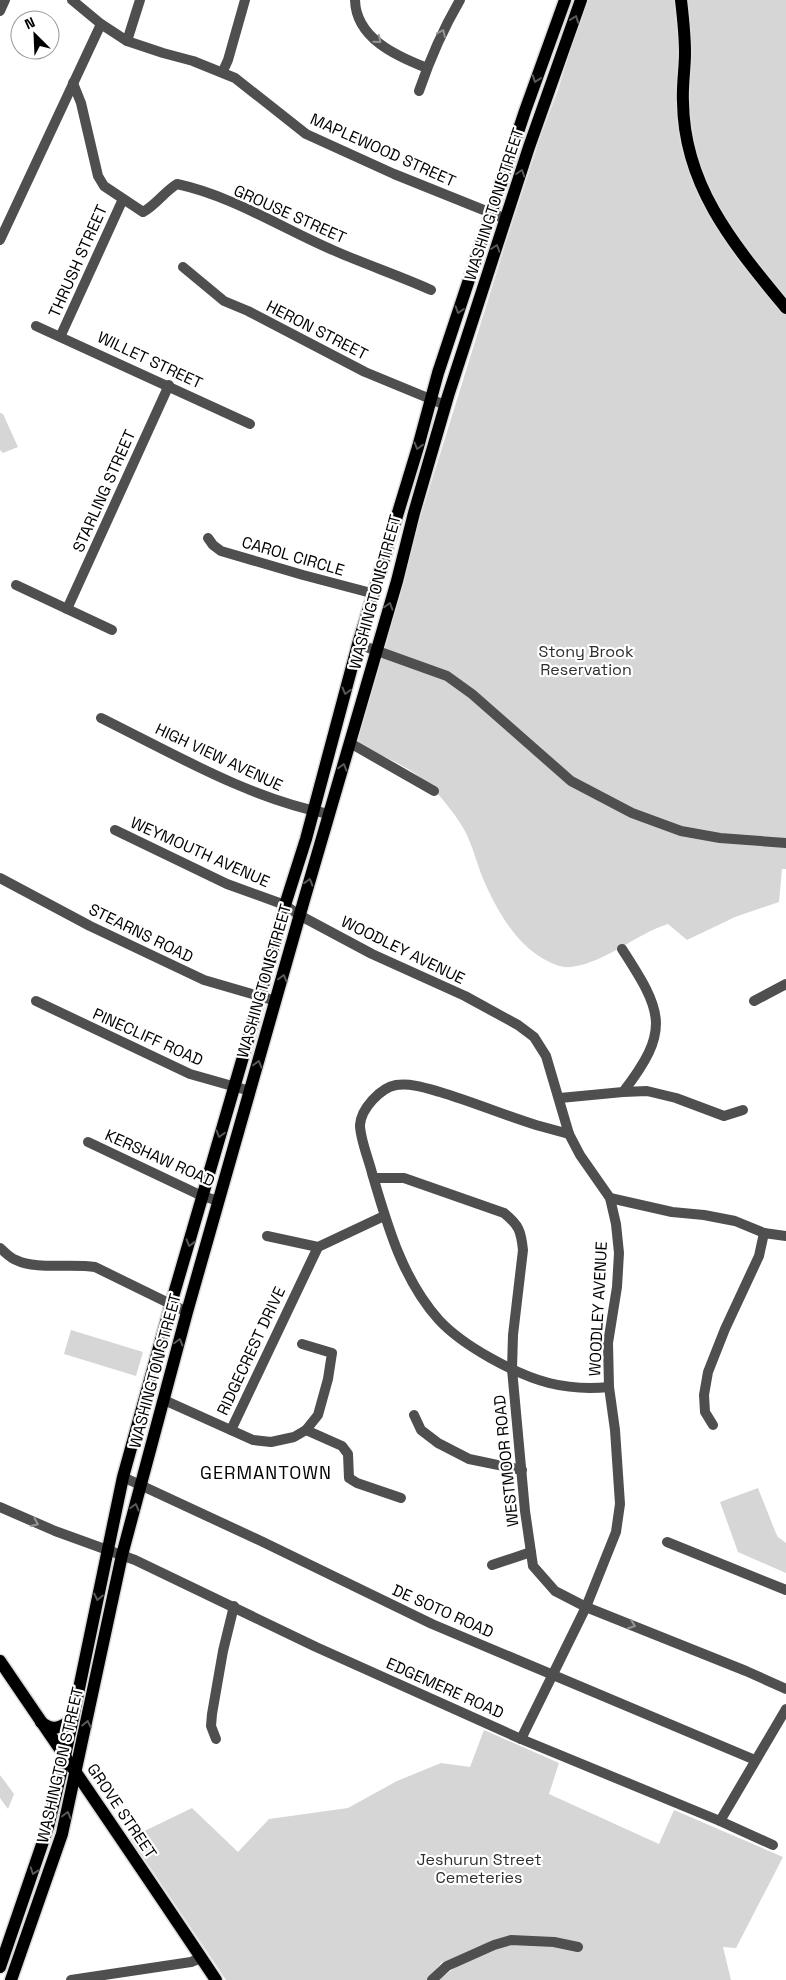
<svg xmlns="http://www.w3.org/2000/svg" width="786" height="1980" viewBox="0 0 786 1980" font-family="'Space Grotesk',sans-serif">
  <rect width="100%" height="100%" fill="#fff"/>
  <g fill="#d6d6d6">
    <path d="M586,0h200v869h-4l-3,33 -44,15 -48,23 -19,-16c-34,11 -61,38 -97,43 -11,1 -20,-4 -29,-9 -28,-17 -45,-48 -58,-77 -7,-17 -11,-34 -19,-50 -8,-14 -19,-28 -30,-40 -22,-24 -55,-37 -85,-48l157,-504 34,-104 17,-45z"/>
    <path d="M0,413l3,1 15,33 -15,6 -3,-3z"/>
    <path d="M71,1330l72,22 -7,24 -72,-22z"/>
    <path d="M758,1488l17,43 3,6 8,6v30l-48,-21 -18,-50z"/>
    <path d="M484,1730l75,33 -10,31 110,50 15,-34 109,47 -47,91 -13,-1 8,33h-293l18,-13 -14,-5 -15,18h-201l-96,-142 62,-30 46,44 31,-33 79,-11 49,-27 44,-18 29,4z"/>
    <path d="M0,1775l14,19 -6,15 -8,-11z"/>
  </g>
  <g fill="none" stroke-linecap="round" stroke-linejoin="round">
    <g stroke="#dbdbdb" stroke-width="15">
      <g id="major">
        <path d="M681,0c2,17 4,35 4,53 0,16 -3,33 -2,49 1,85 52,144 103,206"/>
        <path d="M0,1661c72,106 145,212 216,319"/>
        <path d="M41,1722c11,10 22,6 32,-5"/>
        <path d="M0,1967l48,-140 17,-71 58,-279 48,-173 79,-271 35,-128 21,-66 52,-195 60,-197 20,-74 87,-262 40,-111"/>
        <path d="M11,1980l51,-146 60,-279 65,-243 117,-412 93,-319 17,-68 34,-117 81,-249 52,-147"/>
      </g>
    </g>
    <g stroke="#4f4f4f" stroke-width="10">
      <path d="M72,0l29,24 26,17 36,12 30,8 42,17 71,56 88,40 112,45"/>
      <path d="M355,0c1,38 41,56 72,68"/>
      <path d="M0,11l5,-11"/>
      <path d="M127,41l13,-41"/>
      <path d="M223,71l5,-11 17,-60"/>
      <path d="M73,83l8,20 17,73 6,10 39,26c13,-7 21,-20 34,-28 56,12 106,45 158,67 32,14 65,25 96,39"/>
      <path d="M419,91c11,-32 24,-62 41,-91"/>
      <path d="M0,240l101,-216"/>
      <path d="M183,267l41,34 24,10 117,61 80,33"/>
      <path d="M36,326l214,98"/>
      <path d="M61,335l62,-136"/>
      <path d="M208,538l5,7 8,6 82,24 72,19"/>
      <path d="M16,585l96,45"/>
      <path d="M67,609l102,-224"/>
      <path d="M358,644l89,32 25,18 99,87 61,32 49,18 39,7 66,5"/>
      <path d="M101,718c73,36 147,80 228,96"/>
      <path d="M350,743l84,48"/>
      <path d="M115,830l112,54 58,21 14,10 73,39 93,42 53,29 16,12 12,19 23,78 11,21 30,43 6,26 3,29 -2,34 -9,56 1,44 6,43 5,74 -4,28 -30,75 -65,132"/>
      <path d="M0,878l90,48 114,54 72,21"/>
      <path d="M36,1001l154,73 60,17"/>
      <path d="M754,1001l32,-17"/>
      <path d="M623,1092l24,-1 29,7 48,18 19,-6"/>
      <path d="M560,1098l63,-6c48,-62 40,-80 -1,-143"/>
      <path d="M569,1134c-11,-3 -22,-6 -33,-9 -32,-10 -63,-23 -96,-33 -14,-4 -29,-9 -44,-7 -16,3 -35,24 -36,40 0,14 9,35 12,48 15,51 30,106 67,147 24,26 76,54 110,63 20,5 40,6 60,4"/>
      <path d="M88,1142l114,54 17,5"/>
      <path d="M374,1178h30l100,35c15,12 17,18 19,37l-10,85 -1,34 13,142 8,55 22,25 31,16 160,64 40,18"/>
      <path d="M610,1198l62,14 32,3 31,6 29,12 22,3"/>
      <path d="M267,1236l51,11 66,-31"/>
      <path d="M0,1248c5,4 10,10 16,12 20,10 56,3 79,7l92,45"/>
      <path d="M164,1400l89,40 18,2 23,-5 12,-7 12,-15 10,-36 4,-26 -30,-9"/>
      <path d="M414,1415l7,15 17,13 31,16 53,11"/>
      <path d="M713,1425l-8,-13 -1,-17 4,-23 17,-43 34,-73 5,-23"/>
      <path d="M231,1430l87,-183"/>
      <path d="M306,1430l36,16 6,8 1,24 8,5 44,15"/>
      <path d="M123,1477l140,65 169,82 323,136"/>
      <path d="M0,1507l55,24 80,29 181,87 205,92 199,82 53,24"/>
      <path d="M667,1542l119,48"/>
      <path d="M492,1565l39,-13"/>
      <path d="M216,1739l-5,-13 1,-12 11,-63 11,-45"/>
      <path d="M720,1821l66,-112"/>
      <path d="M71,1980l120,-18 10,-4"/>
      <path d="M432,1980l15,-14 47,-21 17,-5 43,2 24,5"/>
    </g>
    <use href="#major" stroke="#000" stroke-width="12"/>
  </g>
  <defs><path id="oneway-chevron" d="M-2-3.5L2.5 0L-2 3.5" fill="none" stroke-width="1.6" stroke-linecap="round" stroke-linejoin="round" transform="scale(1.25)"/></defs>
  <g stroke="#595959">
    <use href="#oneway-chevron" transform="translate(575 19) rotate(-70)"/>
    <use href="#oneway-chevron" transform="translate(536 79) rotate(110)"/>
    <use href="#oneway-chevron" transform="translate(521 173) rotate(-72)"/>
    <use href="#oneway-chevron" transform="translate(496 248) rotate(-72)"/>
    <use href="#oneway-chevron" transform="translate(459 310) rotate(108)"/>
    <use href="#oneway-chevron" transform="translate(418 446) rotate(105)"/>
    <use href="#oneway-chevron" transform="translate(389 606) rotate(-74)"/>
    <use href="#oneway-chevron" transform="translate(346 691) rotate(105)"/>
    <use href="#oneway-chevron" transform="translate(343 767) rotate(-74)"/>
    <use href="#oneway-chevron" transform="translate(309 882) rotate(-73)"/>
    <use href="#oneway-chevron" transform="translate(283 978) rotate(-75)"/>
    <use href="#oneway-chevron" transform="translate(258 1064) rotate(-74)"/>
    <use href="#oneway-chevron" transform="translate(220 1134) rotate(106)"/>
    <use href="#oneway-chevron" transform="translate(190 1243) rotate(107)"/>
    <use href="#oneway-chevron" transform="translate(179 1342) rotate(-75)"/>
    <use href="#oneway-chevron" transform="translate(135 1507) rotate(-75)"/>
    <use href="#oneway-chevron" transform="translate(98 1597) rotate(102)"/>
    <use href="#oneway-chevron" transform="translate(87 1724) rotate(-78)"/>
    <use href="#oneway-chevron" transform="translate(67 1815) rotate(-75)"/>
    <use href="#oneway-chevron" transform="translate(34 1871) rotate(109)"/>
  </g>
  <g stroke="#959595">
    <use href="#oneway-chevron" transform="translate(442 33) rotate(-65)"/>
    <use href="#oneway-chevron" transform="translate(378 40) rotate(39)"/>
    <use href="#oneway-chevron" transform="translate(35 1523) rotate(24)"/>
    <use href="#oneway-chevron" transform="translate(632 1625) rotate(21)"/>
  </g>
  <g text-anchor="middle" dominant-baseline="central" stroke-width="4.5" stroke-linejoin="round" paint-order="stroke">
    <g font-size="16" fill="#000" stroke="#fff">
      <text transform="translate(383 150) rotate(24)">MAPLEWOOD STREET</text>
      <text transform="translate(494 204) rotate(-72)">WASHINGTON STREET</text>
      <text transform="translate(290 214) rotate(24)">GROUSE STREET</text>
      <text transform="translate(78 261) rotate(-66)">THRUSH STREET</text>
      <text transform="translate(317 330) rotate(27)">HERON STREET</text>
      <text transform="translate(150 360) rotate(25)">WILLET STREET</text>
      <text transform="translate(104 491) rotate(-66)">STARLING STREET</text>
      <text transform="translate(293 556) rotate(16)">CAROL CIRCLE</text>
      <text transform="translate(375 592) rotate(-75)">WASHINGTON STREET</text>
      <text transform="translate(219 757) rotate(25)">HIGH VIEW AVENUE</text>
      <text transform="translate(200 852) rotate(24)">WEYMOUTH AVENUE</text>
      <text transform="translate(141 933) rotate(26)">STEARNS ROAD</text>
      <text transform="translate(403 950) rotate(26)">WOODLEY AVENUE</text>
      <text transform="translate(264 981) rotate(-74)">WASHINGTON STREET</text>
      <text transform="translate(148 1037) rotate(24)">PINECLIFF ROAD</text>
      <text transform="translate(160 1158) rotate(24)">KERSHAW ROAD</text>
      <text transform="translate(598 1309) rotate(-87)">WOODLEY AVENUE</text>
      <text transform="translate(251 1351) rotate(-65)">RIDGECREST DRIVE</text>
      <text transform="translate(155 1371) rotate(-75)">WASHINGTON STREET</text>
      <text transform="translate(506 1461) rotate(-96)">WESTMOOR ROAD</text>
      <text transform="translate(443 1611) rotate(24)">DE SOTO ROAD</text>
      <text transform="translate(445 1688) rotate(24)">EDGEMERE ROAD</text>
      <text transform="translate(60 1765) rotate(-77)">WASHINGTON STREET</text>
      <text transform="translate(122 1811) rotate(56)">GROVE STREET</text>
    </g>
    <g font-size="16" fill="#2d2d2d" stroke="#fff">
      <text x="586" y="651">Stony Brook<tspan x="586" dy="18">Reservation</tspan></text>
      <text x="479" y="1859">Jeshurun Street<tspan x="479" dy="18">Cemeteries</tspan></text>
    </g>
    <g font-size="18" letter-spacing="1" fill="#000" stroke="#fff">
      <text x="266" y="1472">GERMANTOWN</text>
    </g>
  </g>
  <g transform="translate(35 35) rotate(336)"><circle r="24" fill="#ffffff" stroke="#999999"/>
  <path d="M0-4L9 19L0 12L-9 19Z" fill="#000000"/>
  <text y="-8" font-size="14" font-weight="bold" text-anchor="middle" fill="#000000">N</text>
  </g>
</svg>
